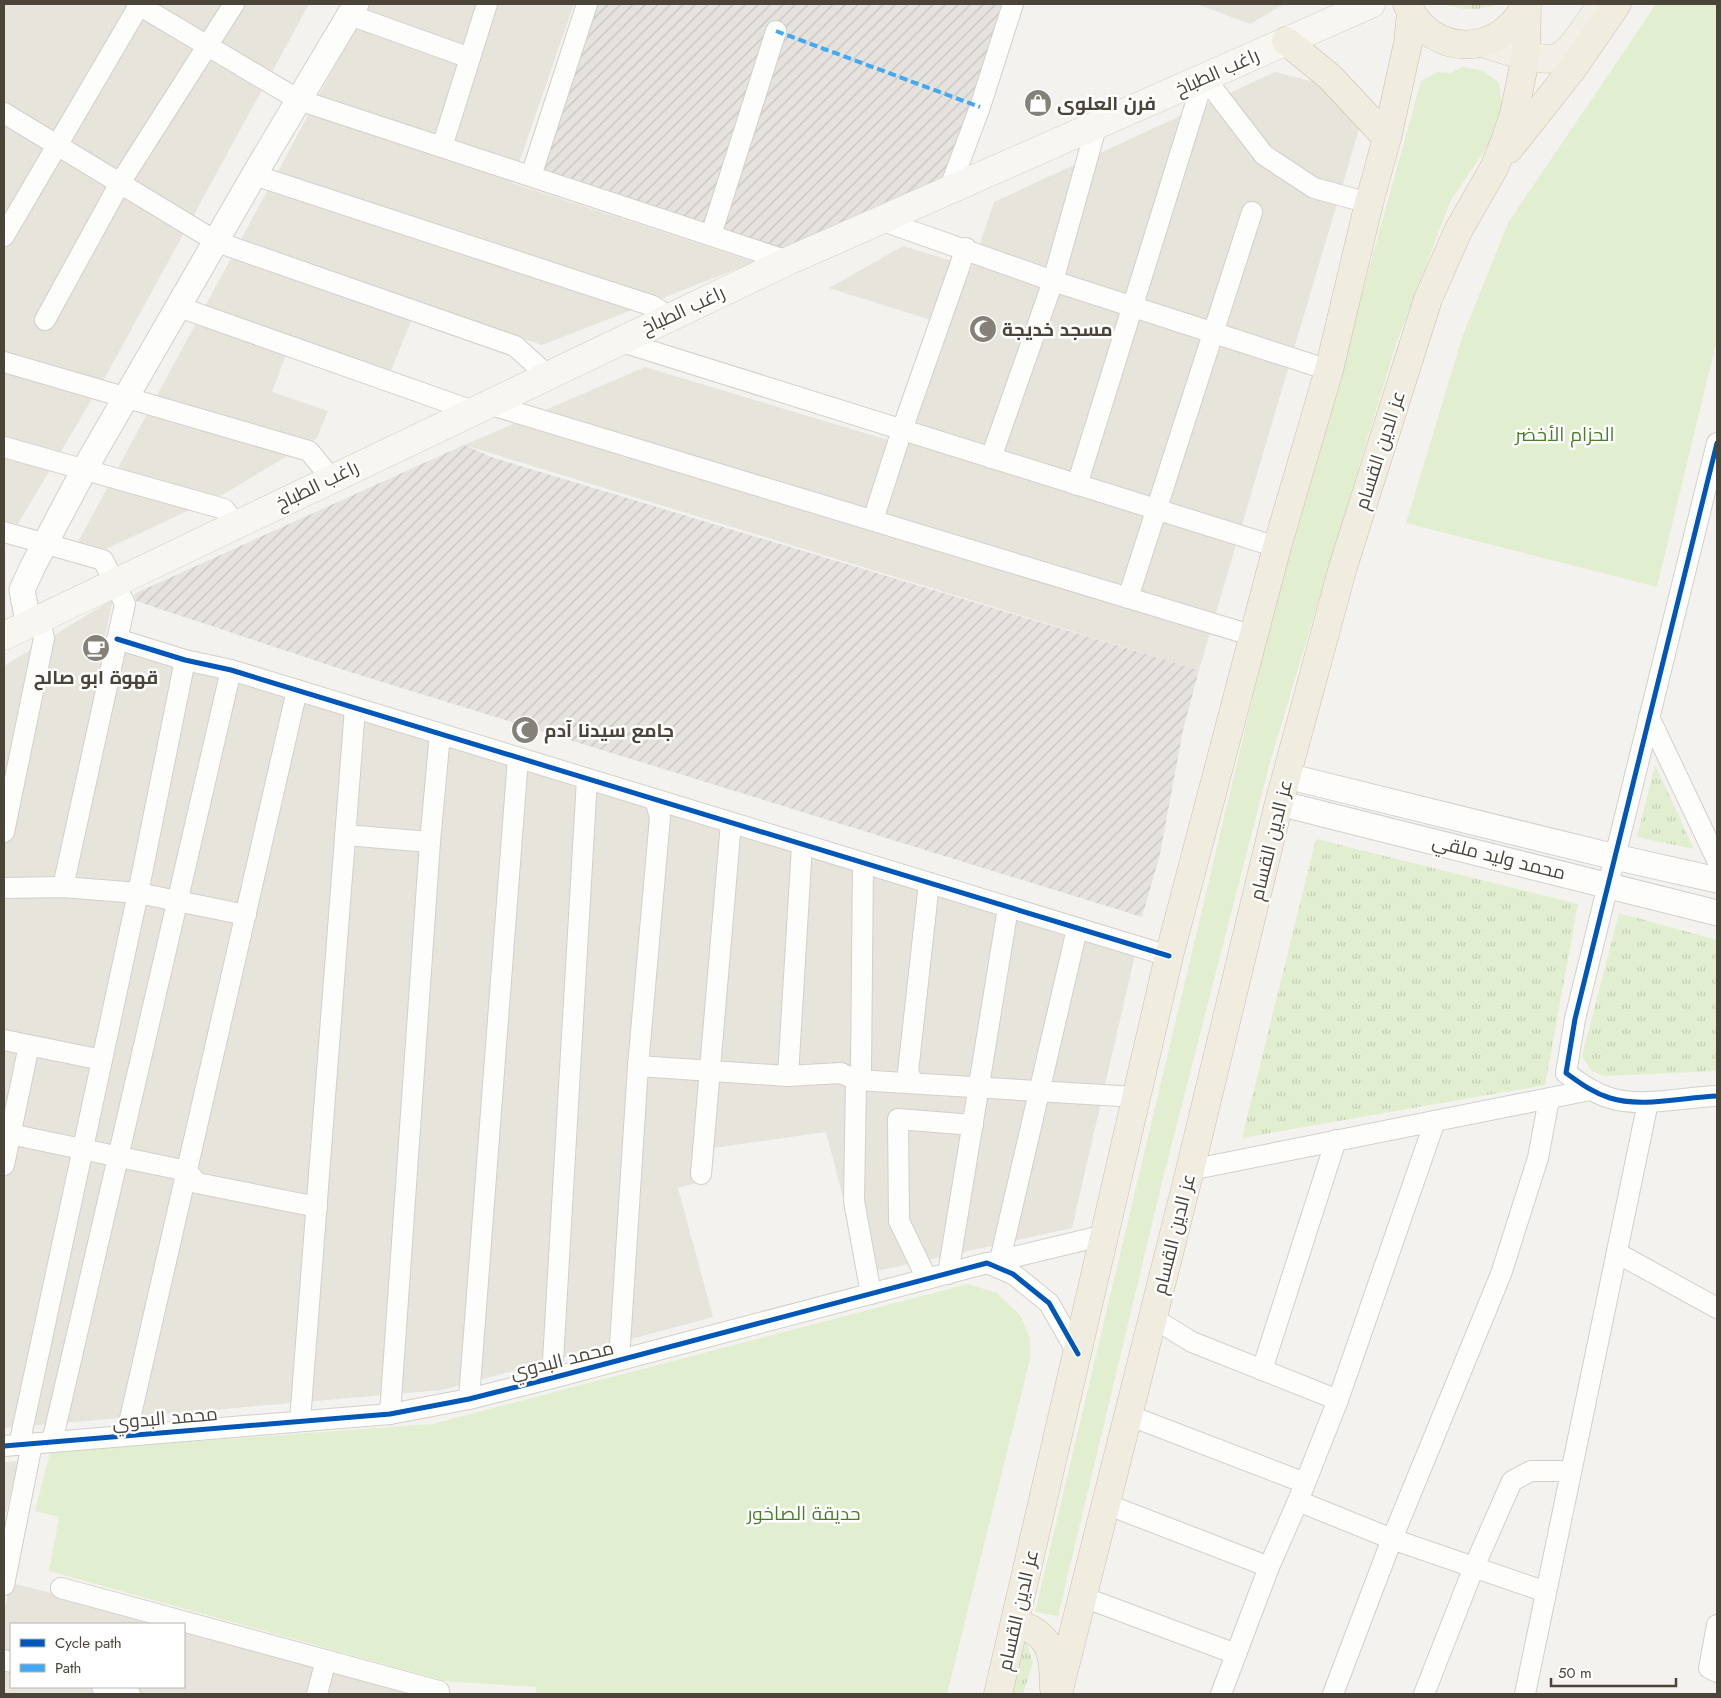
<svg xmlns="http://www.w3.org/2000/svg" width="1721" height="1698" viewBox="0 0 1721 1698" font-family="Jost,Cairo,sans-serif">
  <defs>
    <pattern id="industrial-furrows" width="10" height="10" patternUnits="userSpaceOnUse" patternTransform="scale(1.25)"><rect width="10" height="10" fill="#e6e2de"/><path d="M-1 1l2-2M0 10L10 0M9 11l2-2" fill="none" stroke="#c7c3bf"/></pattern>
    <pattern id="grass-tufts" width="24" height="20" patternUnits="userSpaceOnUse" patternTransform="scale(1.25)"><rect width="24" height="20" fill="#e1eecf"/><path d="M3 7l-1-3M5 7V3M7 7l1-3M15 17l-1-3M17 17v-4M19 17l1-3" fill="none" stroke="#c3cdb2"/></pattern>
  </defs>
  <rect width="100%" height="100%" fill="#f4f2ee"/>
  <g fill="#e7e4dc">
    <path d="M4,4h305l-201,368 -90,152 -14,-3z"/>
    <path d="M368,4h206l-62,179 243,79 -213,83 -124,-42 -27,68 -99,-33 -20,54 56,19 -11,27 -93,56 -118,55 -28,-7z"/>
    <path d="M1197,4h87l-34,20z"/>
    <path d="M1275,72l39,10 48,37 -163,551 -735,-225 181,-78 263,79 42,-120 -121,-38 74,-42 69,21 22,-65z"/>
    <path d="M113,599l-9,42 1031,314 -63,273 -209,46 -37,-142 -120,17 -3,32 -25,7 35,129 -271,73 -438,38v-762z"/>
    <path d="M19,1461l-15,59v-58z"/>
    <path d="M11,1583l162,41h-162v63h173v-60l261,67h-441v-83z"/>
  </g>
  <g fill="url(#industrial-furrows)">
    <path d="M592,4h412l-58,177 -161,72 -248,-81z"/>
    <path d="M464,445l30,13 705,212 -16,60 -23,124 -18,63 -792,-245 -214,-71 -2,-7z"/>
  </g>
  <g fill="url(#grass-tufts)">
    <path d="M1445,4h53c-19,7 -34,7 -53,0z"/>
    <path d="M1655,765l39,84 -57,-12z"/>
    <path d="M1316,839l262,65 -33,181 -303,53z"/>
    <path d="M1619,913l98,27v131l-113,5 -12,-5 -10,-15z"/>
    <path d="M1026,1641l7,21 -10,32h-12l6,-26z"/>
  </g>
  <g fill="#e1eecf">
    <path d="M1656,4h61v335l-60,248 -251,-64 57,-188 45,-112z"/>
    <path d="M1463,67l21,4 15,12 5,39 -53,78 -55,144 -126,418 -108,420 -104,434 -23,-4 232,-975 154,-556 16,-9 13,1z"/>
    <path d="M968,1284l29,9 24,23 9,23v20l-83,335h-411v-7l-91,-6 -396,-110 10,-54 -24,-6 15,-59 382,-28z"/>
  </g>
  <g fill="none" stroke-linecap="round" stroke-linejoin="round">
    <g stroke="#d2d0cb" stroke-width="22">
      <g id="minor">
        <path d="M137,4l162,96 489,161"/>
        <path d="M350,15l120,43"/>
        <path d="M1204,77l60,78 50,33 55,15"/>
        <path d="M4,113l213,129 298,104 32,29"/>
        <path d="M442,147l45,-143"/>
        <path d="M254,175l399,131 16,11"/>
        <path d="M531,176l56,-172"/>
        <path d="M949,190l31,-83 33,-103"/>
        <path d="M883,221l170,60 276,89"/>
        <path d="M711,235l65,-204"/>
        <path d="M4,236l136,-232"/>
        <path d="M179,307l294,104"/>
        <path d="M45,320l75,-137 114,-179"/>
        <path d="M619,341l658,206"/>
        <path d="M4,362l305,89 22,27"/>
        <path d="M488,404l766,232"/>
        <path d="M1717,443l-142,576 -9,54c14,10 27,20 44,25 31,10 74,-1 107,-2"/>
        <path d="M4,447l220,62 12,15"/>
        <path d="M991,458l62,-177 44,-157"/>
        <path d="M1077,485l127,-408"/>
        <path d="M873,520l29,-90 64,-182"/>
        <path d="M4,532l99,28 22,44 -62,283"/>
        <path d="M1128,598l124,-386"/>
        <path d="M117,639l68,21 46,10 938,286"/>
        <path d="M1649,717l68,143"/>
        <path d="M4,832l40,-194 -5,-21"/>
        <path d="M345,835l85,7"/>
        <path d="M863,863l-2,207 -5,10 -2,121 17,93"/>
        <path d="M4,888l59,-1 75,6 108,22"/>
        <path d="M4,1040l98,20"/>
        <path d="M638,1066l150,10 53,-3 15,7 280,17"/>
        <path d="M788,1076l14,-231"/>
        <path d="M913,1083l-5,-11 21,-189"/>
        <path d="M10,1134l177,37 10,12 120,24"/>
        <path d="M4,1165l25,-120"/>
        <path d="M1190,1170l400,-80"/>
        <path d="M701,1174l30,-351"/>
        <path d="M1617,1253l100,55"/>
        <path d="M1000,1260l77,-331"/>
        <path d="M989,1263l116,-28"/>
        <path d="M948,1274l60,-366"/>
        <path d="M927,1279l-28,-58 -1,-102 75,6"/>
        <path d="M1153,1318l39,24 146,58"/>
        <path d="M619,1360l19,-294 22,-249 -5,-17"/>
        <path d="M1262,1370l74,-230"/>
        <path d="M552,1378l35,-599"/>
        <path d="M469,1399l49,-641"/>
        <path d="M390,1414l40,-572 10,-108"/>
        <path d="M1128,1415l177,68"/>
        <path d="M300,1421l55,-713"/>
        <path d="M126,1436l171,-746"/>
        <path d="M52,1442l179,-772"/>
        <path d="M19,1445l119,-552 47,-233"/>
        <path d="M4,1446l386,-32 79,-15 83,-21 435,-115 26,11 36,29 29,51"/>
        <path d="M1298,1501l94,38 154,53"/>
        <path d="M1106,1504l163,63"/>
        <path d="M4,1585l28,-141"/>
        <path d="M61,1588l378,103v3"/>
        <path d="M1083,1597l153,57"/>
        <path d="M1717,1625l-8,43 8,4"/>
        <path d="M4,1660l7,2"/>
        <path d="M102,1687l28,7"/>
        <path d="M317,1694l9,-34"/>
        <path d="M1221,1694l48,-127 29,-66 40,-101 97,-279"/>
        <path d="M1333,1694l59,-155 109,-265 37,-116 11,-59"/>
        <path d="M1424,1694l50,-127 38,-86 19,-10h40"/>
        <path d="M1525,1694l123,-592"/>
      </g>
    </g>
    <g stroke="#d2d0cb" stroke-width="27">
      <g id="tertiary">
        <path d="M28,622l-6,-32 11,-24 51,-96 170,-295 102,-171"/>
        <path d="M1287,776l328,81 102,23"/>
        <path d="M1279,803l438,110"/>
      </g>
    </g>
    <g stroke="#d3cfc5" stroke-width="29">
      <path id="secondary" d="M4,636l784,-375 583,-257"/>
    </g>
    <g stroke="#d6cebb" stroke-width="29">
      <path id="primary" d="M1482,43c18,5 59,21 76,14 15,-6 34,-40 44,-53"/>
    </g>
    <g stroke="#ccbfa9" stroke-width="29">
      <g id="trunk">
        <path d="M1407,4c25,55 94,53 119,0"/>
        <path d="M1286,41l44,36 57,61"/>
        <path d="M1509,149l64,-81 44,-64"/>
        <path d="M1015,1623c37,11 38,29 39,65"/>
        <path d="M998,1694l171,-738 108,-409 52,-177 40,-167 18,-65 21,-95 3,-30"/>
        <path d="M1058,1694l132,-524 89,-367 64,-236 85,-268 30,-68 36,-63 11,-27 9,-27 12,-59 1,-51"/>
      </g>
    </g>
    <use href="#minor" stroke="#fdfdfc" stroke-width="20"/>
    <use href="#tertiary" stroke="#fdfdfc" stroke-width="25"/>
    <use href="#secondary" stroke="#f7f6f1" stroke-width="28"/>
    <use href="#primary" stroke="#f2efe6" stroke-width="28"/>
    <use href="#trunk" stroke="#f0ece0" stroke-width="28"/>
    <path stroke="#3fa9f5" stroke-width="4" stroke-dasharray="8 4" stroke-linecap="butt" d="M776,31l204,76"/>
    <g stroke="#fff" stroke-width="8">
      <g id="cycleway">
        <path d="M1717,443l-142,576 -9,54c14,10 27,20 44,25 31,10 74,-1 107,-2"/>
        <path d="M117,639l68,21 46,10 938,286"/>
        <path d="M4,1446l386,-32 79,-15 83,-21 435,-115 26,11 36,29 29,51"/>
      </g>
    </g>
    <use href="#cycleway" stroke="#0057b8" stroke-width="5"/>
  </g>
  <defs>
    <g id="shop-disc" transform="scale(1.4375)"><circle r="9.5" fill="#868178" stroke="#fff"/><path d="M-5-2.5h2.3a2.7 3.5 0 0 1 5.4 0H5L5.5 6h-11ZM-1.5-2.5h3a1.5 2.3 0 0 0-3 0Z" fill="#fff"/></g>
    <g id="mosque-disc" transform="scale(1.4375)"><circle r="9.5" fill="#868178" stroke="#fff"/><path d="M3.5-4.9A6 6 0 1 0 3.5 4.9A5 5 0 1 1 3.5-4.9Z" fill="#fff"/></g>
    <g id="cafe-disc" transform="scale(1.4375)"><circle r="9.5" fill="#868178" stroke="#fff"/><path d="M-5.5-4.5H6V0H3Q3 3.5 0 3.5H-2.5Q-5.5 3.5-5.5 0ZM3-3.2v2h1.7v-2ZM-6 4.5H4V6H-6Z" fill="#fff"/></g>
  </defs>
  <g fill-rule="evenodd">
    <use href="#shop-disc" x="1038" y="103"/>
    <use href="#mosque-disc" x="983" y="329"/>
    <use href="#cafe-disc" x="96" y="648"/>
    <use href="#mosque-disc" x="525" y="730"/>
  </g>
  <g text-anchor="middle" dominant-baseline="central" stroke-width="5" stroke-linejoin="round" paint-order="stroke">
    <g font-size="19" fill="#4b4439" stroke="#fff">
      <text transform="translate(1217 72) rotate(-24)">راغب الطباخ</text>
      <text transform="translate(683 310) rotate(-25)">راغب الطباخ</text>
      <text transform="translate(1380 450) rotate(-72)">عز الدين القسام</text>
      <text transform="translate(317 485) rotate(-26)">راغب الطباخ</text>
      <text transform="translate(1271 840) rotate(-76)">عز الدين القسام</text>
      <text transform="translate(1499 857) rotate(14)">محمد وليد ملقي</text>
      <text transform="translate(1174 1234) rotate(-76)">عز الدين القسام</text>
      <text transform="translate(562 1360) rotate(-14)">محمد البدوي</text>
      <text transform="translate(165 1418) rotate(-5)">محمد البدوي</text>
      <text transform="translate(1018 1610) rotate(-77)">عز الدين القسام</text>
    </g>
    <g font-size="19" font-weight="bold" fill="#4b4439" stroke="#fff" text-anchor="start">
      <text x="1057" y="103">فرن العلوى</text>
      <text x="1002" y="329">مسجد خديجة</text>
      <text x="96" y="677" text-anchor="middle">قهوة ابو صالح</text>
      <text x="544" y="730">جامع سيدنا آدم</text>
    </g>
    <g font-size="19" fill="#4a7f2a" stroke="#fff">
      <text x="1565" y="434">الحزام الأخضر</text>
      <text x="804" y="1513">حديقة الصاخور</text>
    </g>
  </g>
  <rect width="1721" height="1698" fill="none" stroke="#4b4439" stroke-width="10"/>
  <rect x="10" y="1623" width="175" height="65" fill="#ffffff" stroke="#b7b4b0"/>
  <rect x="20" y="1639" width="25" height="8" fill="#0057b8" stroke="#b7b4b0"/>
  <text x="55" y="1648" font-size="15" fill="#4b4439">Cycle path</text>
  <rect x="20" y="1664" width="25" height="8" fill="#3fa9f5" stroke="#b7b4b0"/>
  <text x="55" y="1673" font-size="15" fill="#4b4439">Path</text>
  <path d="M1551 1678v8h125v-8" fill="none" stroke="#4b4439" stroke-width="2.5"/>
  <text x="1558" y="1678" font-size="15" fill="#4b4439" stroke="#ffffff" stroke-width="4" paint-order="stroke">50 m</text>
</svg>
